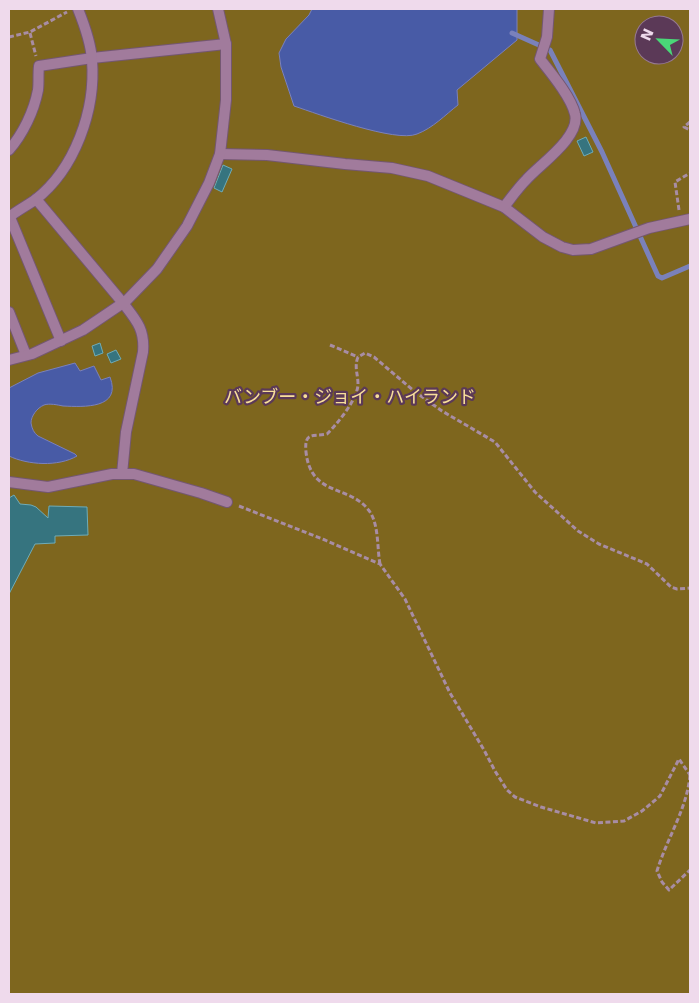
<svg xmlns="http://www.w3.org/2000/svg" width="699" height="1003" viewBox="0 0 699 1003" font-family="'DejaVu Sans','Noto Sans JP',sans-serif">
  <rect width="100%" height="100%" fill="#5b3957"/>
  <path fill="#7e661e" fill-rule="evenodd" d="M9,9h681v985h-681zM644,25h30v30h-30z"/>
  <g fill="#485ba6" stroke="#7a81bb">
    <path d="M312,9h205v31l-60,50 1,15c-13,10 -25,23 -41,29 -21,9 -99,-20 -123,-28l-13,-39 -2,-14 7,-14 23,-24z"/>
    <path d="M75,363l5,8 14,-5 7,14 9,-3c12,32 -26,30 -47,29 -5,-1 -14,-3 -19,-1 -7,3 -13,11 -13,18 1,6 3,10 7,13l37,18 2,2c-19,11 -49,9 -68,0v-68l29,-15z"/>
  </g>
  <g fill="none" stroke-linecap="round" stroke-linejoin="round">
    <path stroke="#7a81bb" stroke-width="5" d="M512,33l38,17 52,102 56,124 4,2 28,-12"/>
  </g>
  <g fill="#36747f" stroke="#6eacb8">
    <path d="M586,137l7,15 -9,4 -7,-15z"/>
    <path d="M223,165l9,4 -10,23 -8,-4z"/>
    <path d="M100,343l3,10 -8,3 -3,-10z"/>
    <path d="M116,350l5,9 -10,4 -4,-9z"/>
    <path d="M14,495l6,9 11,1 5,2 12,11 1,-12 38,1 1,28 -33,1v7l-20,1 -26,50v-96z"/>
  </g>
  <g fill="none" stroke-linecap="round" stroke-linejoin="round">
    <g stroke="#745771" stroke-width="12">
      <g id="pedestrian">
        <path d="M9,150c14,-16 25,-39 29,-60 1,-8 0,-16 1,-24l53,-8 134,-14"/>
        <path d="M220,154l47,1 78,9 47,4 36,8 76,31 39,30 19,10 11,3 18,-1 58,-21 41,-9"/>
        <path d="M36,199l87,104c13,17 22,26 20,49l-17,80 -4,42"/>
        <path d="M504,207c7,-9 14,-19 22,-27 13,-15 55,-43 49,-66 -4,-17 -24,-41 -35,-55l7,-22 2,-28"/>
        <path d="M9,215l52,126"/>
        <path d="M9,217c8,-6 17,-11 26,-17 40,-31 61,-90 57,-140 -1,-16 -8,-36 -14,-51"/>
        <path d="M9,312l17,43"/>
        <path d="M9,360l23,-6 51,-24 43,-29 31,-32 30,-43 22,-43 11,-29 6,-54v-56l-8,-35"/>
        <path d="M9,482l39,5 64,-13h22l67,19 26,9"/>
      </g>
    </g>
    <g stroke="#a88da4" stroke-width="3" stroke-dasharray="5 2.5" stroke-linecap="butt">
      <path d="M30,33l6,23"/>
      <path d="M9,37l21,-5 37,-20"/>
      <path d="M690,122l-6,5 6,3"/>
      <path d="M679,210l-4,-28 15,-9"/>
      <path d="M330,345l28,12"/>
      <path d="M239,506l86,34 55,24 25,35 45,94 34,57 11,21 12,19 8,7 26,10 55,16 28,-2 18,-10 18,-15 19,-37 11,16"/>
      <path d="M380,564c-3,-16 -1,-38 -10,-52 -19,-28 -59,-14 -64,-60 -2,-21 7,-15 21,-18 10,-10 31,-35 31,-50 0,-10 -4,-17 0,-27l7,-4 9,4 40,34 28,20 53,31 40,50 43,39 21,13 48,20 24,23 6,2 13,-1"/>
      <path d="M690,775c-3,34 -23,63 -33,96l5,11 7,8 21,-20"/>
    </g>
    <use href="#pedestrian" stroke="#a17b9c" stroke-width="10"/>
  </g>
  <g text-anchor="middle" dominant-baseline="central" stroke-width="4.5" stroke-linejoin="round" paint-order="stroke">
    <g font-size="18" fill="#f8df9a" stroke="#5b3957">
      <text x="350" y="396">バンブー・ジョイ・ハイランド</text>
    </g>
  </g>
  <rect width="699" height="1003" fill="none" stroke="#efdaec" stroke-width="20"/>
  <g transform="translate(659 40) rotate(294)"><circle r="24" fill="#5b3957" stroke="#967993"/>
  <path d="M0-4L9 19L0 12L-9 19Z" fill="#4ad778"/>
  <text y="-8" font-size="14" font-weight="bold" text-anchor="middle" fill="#efdaec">N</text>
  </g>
</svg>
